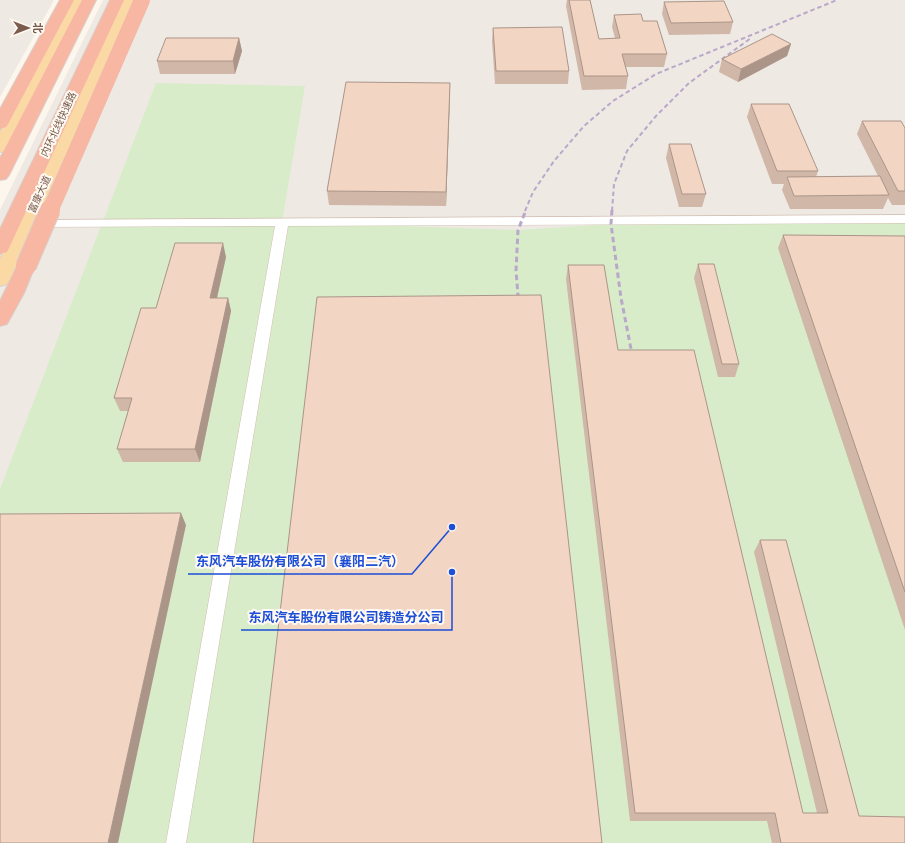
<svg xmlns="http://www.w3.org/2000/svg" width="905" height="843" viewBox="0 0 905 843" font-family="'Open Sans','Noto Sans SC',sans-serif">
  <rect width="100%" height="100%" fill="#fdf6ec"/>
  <g fill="#efe9e4">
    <path d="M0,0h54l-54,97z"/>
    <path d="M103,0h802v843h-905v-633z"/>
  </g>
  <path fill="#d8ecc9" d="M156,83l149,3 -23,136 236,8 93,-6 294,-4v623h-905v-354z"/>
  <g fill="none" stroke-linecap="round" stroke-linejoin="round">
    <g stroke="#d1beb0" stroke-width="1">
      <path id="lane" d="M905,215v8l-617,3 -102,617h-20l109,-617 -240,1 -4,-1 -2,-3 2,-3z"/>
    </g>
    <g stroke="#dad1cd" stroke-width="2">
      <g id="primary">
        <path d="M71,0h14l-77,147 -2,4 -6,1v-20z"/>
        <path d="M121,0h14l-125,279 -3,5 -7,2v-27z"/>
      </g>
    </g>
    <g stroke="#dad1cd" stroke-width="2">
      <g id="highway">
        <path d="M60,0h14l-66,124 -2,3 -6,2v-20z"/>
        <path d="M82,0h14l-87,175 -3,4 -6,1v-22z"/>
        <path d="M110,0h14l-115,248 -2,4 -7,2v-25z"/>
        <path d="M26,260l7,2 2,4 -11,27 -17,31 -7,2v-25l19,-39z"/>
      </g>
    </g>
    <use href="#lane" fill="#fff" fill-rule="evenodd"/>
    <use href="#primary" fill="#fbd9a5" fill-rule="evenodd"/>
    <use href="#highway" fill="#f7b7a3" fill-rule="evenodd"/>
    <g stroke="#b9a8c9" stroke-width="2" stroke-dasharray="4.5 3" stroke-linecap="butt">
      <path d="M525,211l8,-19 21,-31 30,-35 29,-25 43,-27 181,-74"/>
      <path d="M612,211l2,-27 13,-33 29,-35 33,-33 62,-45"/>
    </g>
    <g stroke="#b9a8c9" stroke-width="3" stroke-dasharray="5.5 3.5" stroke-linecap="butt">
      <path d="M612,210l-1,14 10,74 12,61"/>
      <path d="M519,307l-3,-36 2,-41 8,-20"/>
    </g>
    <g stroke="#dad1cd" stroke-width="16" stroke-linecap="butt">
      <path id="highway-bridge-far1" d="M50,211l92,-211"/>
    </g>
    <g stroke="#dad1cd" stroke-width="22" stroke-linecap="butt">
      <path id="highway-bridge" d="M26,266l24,-56"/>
    </g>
    <use href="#highway-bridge-far1" stroke="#f7b7a3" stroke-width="16"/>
    <use href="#highway-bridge" stroke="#f7b7a3" stroke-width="20"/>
  </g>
  <g fill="#d1b7a8">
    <path d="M567,0h23l9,39 16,-1 -3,-11 2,-12 29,6 24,33 -3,13h-38l2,9 -2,13 -44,1 -16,-84z"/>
    <path d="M664,2l69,20 -3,12 -61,1 -7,-21z"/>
    <path d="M493,28l76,43 -1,13h-73l-3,-43z"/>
    <path d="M239,38l3,13 -7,23h-75l-3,-13z"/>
    <path d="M791,44l-4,12 -49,26 -19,-10 3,-13z"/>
    <path d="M450,83l-4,123 -117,-1 -2,-14z"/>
    <path d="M751,104l67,67 -2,6 62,-1 -21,-42 5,-13 43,7v77h-13l-4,-7 -5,11h-93l-8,-19 2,-6h-12l-25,-67z"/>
    <path d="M669,144l37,50 -4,13h-23l-13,-49z"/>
    <path d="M783,235l122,1v394l-127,-382z"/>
    <path d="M226,257l-9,41h11l3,13 -31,151h-77l-6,-13 11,-38h-8l-6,-13 42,-90z"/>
    <path d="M698,264l41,100 -4,13h-17l-24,-99z"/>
    <path d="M568,265l50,85 185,463h14l-63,-261 6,-12 99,276 46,27h-133l-5,-22h-137l-64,-542z"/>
  </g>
  <g fill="#aa9588">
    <path d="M239,38l3,13 -7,23 -2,-13z"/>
    <path d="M791,44l-4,12 -49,26 3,-13z"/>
    <path d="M450,83v13l-4,110v-14z"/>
    <path d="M223,243l3,14 -12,54 -4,-13z"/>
    <path d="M228,298l3,13 -31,151 -5,-13z"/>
    <path d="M181,513l5,12 -68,318h-10z"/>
  </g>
  <g fill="#f3d5c3" stroke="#aa9588">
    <path d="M569,0h21l9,39 21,-1 -6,-23 27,-1 2,7h14l10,33h-45l6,22h-44z"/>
    <path d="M724,1l9,21 -62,1 -7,-21z"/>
    <path d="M562,27l7,44h-73l-3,-43z"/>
    <path d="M772,34l19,10 -50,25 -19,-10z"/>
    <path d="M166,38h73l-6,23h-76z"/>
    <path d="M346,82l104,1 -4,109 -119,-1z"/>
    <path d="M751,104h38l29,67h-41z"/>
    <path d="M862,121h39l4,7v63h-7z"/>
    <path d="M669,144h22l15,50h-24z"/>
    <path d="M880,176l9,19 -95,1 -7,-19z"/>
    <path d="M783,235l122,1v356z"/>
    <path d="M175,243h48l-13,55h18l-33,151h-78l15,-51h-18l27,-90h15z"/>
    <path d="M698,264h16l25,100h-17z"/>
    <path d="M568,265h36l14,85h76l109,463h25l-68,-273h26l73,276 46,1v26h-124l-6,-30h-140z"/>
    <path d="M541,295l61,548h-349l64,-546z"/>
    <path d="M181,513l-73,330h-108v-329z"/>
  </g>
  <g text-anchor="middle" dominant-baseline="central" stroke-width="4" stroke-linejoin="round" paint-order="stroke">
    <g font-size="10" fill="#7a5c4d" stroke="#fffaf3">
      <text transform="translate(58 124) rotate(-65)">内环北线快速路</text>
      <text transform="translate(39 194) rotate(-65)">富康大道</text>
    </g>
  </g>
  <path fill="none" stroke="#1d4ed8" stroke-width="1.5" d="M452 527L412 574H188M452 572L452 630H241"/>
  <g fill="#1d4ed8" stroke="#fffaf3" stroke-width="1.5">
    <circle cx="452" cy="527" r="4"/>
    <circle cx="452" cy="572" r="4"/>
  </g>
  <g font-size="13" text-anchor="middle" font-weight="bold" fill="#1d4ed8" stroke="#fffaf3" stroke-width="4" stroke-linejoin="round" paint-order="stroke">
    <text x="300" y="566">东风汽车股份有限公司（襄阳二汽）</text>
    <text x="346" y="622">东风汽车股份有限公司铸造分公司</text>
  </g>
  <g transform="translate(28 28) rotate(90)" stroke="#fffaf3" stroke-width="3" paint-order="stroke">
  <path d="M0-3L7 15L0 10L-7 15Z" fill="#7a5c4d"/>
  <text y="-6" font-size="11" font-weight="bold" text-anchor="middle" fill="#7a5c4d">北</text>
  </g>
</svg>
